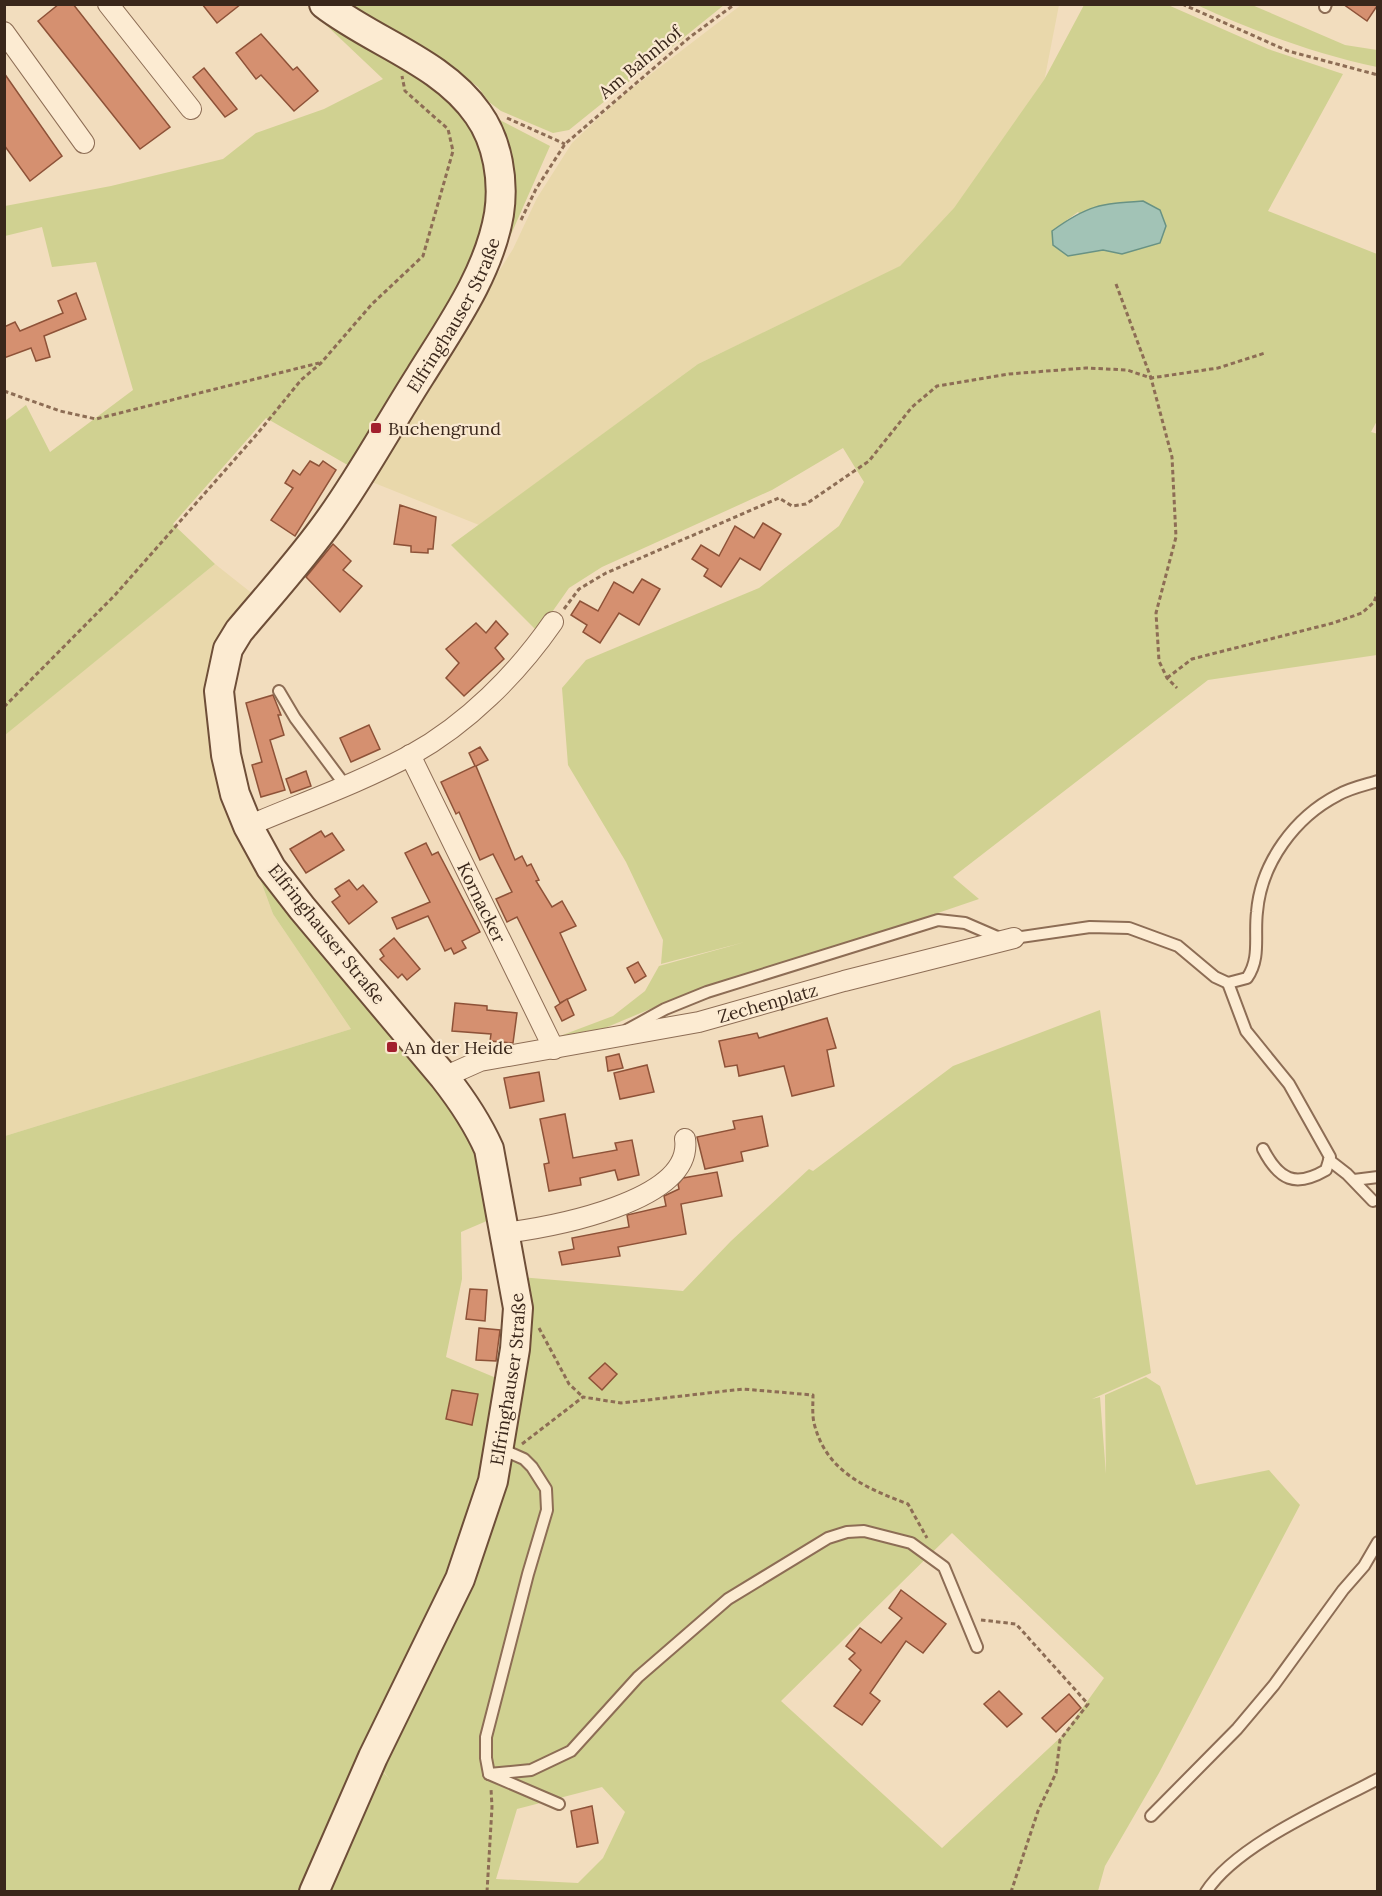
<svg xmlns="http://www.w3.org/2000/svg" width="1382" height="1896" viewBox="0 0 1382 1896" font-family="Lora,serif">
  <rect width="100%" height="100%" fill="#f2ddbe"/>
  <g fill="#e9d8ab">
    <path d="M741,5h318l-15,77 -90,127 -55,58 -201,97 -219,161 -112,-45 146,-231 24,-51 35,-55 49,-46z"/>
    <path d="M215,564l43,34 -37,44 32,219 20,53 78,115 -346,107 -1,-401z"/>
  </g>
  <g fill="#d0d191" fill-rule="evenodd">
    <path d="M349,5h375l-155,125 -16,3 -52,-22 -12,-9 -11,-15 -35,-27z"/>
    <path d="M1084,5h84l100,44 75,25 -75,137 109,43 1,165 -7,13 7,2 -1,221 -169,25 -255,197 26,22 -147,50 -127,37 -100,42 -45,8 53,-20 32,-25 14,-25 86,-24 -84,22 2,-24 -37,-78 -58,-97 -6,-77 24,-28 173,-72 80,-62 25,-44 -21,-34 -71,42 -170,77 -33,21 -31,44 -87,-87 247,-181 202,-98 54,-58 90,-128zM1078,212l44,42 -19,-4 -35,6 -1,-36z"/>
    <path d="M1197,5h55l93,40 32,5v17c-62,-13 -121,-35 -180,-62z"/>
    <path d="M307,7l74,48 43,25 39,35 17,29 8,34 -1,33 -7,28 -29,65 -100,163 -85,-49 -93,106 42,40 -210,171v-314l21,-16 24,47 83,-62 -37,-128 -44,5 -10,-40 -37,9v-30l106,-20 112,-27 33,-26 68,-24 59,-30z"/>
    <path d="M494,117l56,29 -41,93v-11z"/>
    <path d="M250,852l202,256 19,27 25,82 -35,15 1,47 -16,78 55,23 -29,138 -166,373h-301v-755l346,-107 -78,-115z"/>
    <path d="M1100,1010l51,363 -59,26 8,-2 6,77 -1,-79 41,-18 14,9 36,99 73,-15 31,35 -141,268 -54,93 -7,25 -774,1 53,-127 13,15 -12,-16 89,-184 53,-303 163,14 48,-50 78,-72 4,2 140,-105zM952,1533l152,145 -41,57 -121,113 -161,-147zM602,1787l23,25 -22,46 -25,25 -82,-4 21,-70z"/>
  </g>
  <path fill="#a2c3b6" stroke="#689284" stroke-width="1.5" d="M1143,201l17,9 6,16 -6,17 -38,11 -19,-4 -35,6 -15,-11 -1,-14c36,-26 47,-27 91,-30z"/>
  <g fill="#d59070" stroke="#8e5238" stroke-width="1.5">
    <path d="M59,4h14l97,123 -30,22 -102,-128z"/>
    <path d="M202,4h39l-24,19z"/>
    <path d="M1343,4h34v2l-10,15z"/>
    <path d="M261,34l32,36 4,-3 21,24 -24,20 -33,-36 -5,4 -20,-26z"/>
    <path d="M204,68l33,41 -12,8 -32,-40z"/>
    <path d="M4,73l58,83 -32,25 -26,-36z"/>
    <path d="M76,293l10,26 -42,17 6,21 -14,4 -5,-13 -27,10v-31l11,-5 5,9 43,-18 -5,-12z"/>
    <path d="M310,461l9,5 4,-5 13,9 -41,66 -24,-16 22,-32 -8,-5 8,-13 7,5z"/>
    <path d="M400,505l36,12 -3,32h-5v4l-17,-1v-6l-17,-2z"/>
    <path d="M763,523l18,11 -21,36 -20,-12 -19,29 -17,-11 4,-7 -16,-10 9,-14 18,11 16,-30 19,12z"/>
    <path d="M333,544l18,17 -8,9 19,16 -22,26 -34,-35z"/>
    <path d="M642,579l18,10 -21,36 -20,-12 -19,30 -17,-11 4,-7 -16,-10 9,-14 18,10 16,-29 19,11z"/>
    <path d="M496,621l12,13 -13,14 9,11 -40,37 -18,-18 13,-15 -13,-14 30,-26 10,10z"/>
    <path d="M273,695l8,20h-3l6,20 -14,5 15,50 -24,7 -9,-32 10,-3 -16,-59z"/>
    <path d="M369,725l11,24 -29,13 -11,-24z"/>
    <path d="M480,747l8,13 -12,6 39,94 7,-4 5,10 4,-2 8,16 -3,1 16,26 10,-6 14,25 -16,7 26,57 -26,13 -43,-86 -10,5 -11,-23 16,-7 -19,-38 -13,6 -21,-48 -3,2 -15,-32 34,-16 -6,-13z"/>
    <path d="M306,771l5,15 -20,7 -5,-14z"/>
    <path d="M321,831l4,6 7,-4 12,17 -38,23 -16,-24z"/>
    <path d="M426,843l6,12 6,-3 42,80 -18,9 4,7 -12,6 -3,-6 -6,3 -17,-35 -31,13 -5,-11 38,-16 -25,-49z"/>
    <path d="M349,880l8,10 6,-5 14,17 -28,22 -17,-22 8,-6 -5,-7z"/>
    <path d="M394,938l26,31 -13,11 -5,-6 -4,4 -18,-19 4,-3 -4,-6z"/>
    <path d="M638,962l8,14 -11,7 -8,-15z"/>
    <path d="M567,999l7,16 -12,6 -7,-14z"/>
    <path d="M455,1003l32,3v4l30,3 -4,30 -23,-2 1,-7 -39,-3z"/>
    <path d="M827,1018l9,30 -9,2 7,36 -42,10 -8,-30 -45,10 -2,-11 -12,2 -6,-26 38,-8 2,5z"/>
    <path d="M619,1054l4,14 -15,3 -2,-14z"/>
    <path d="M647,1065l7,27 -34,7 -6,-26z"/>
    <path d="M539,1072l5,29 -34,7 -6,-30z"/>
    <path d="M565,1114l8,44 44,-8 -2,-7 17,-3 7,35 -21,5 -3,-10 -35,8 1,7 -32,6 -5,-27 5,-1 -9,-44z"/>
    <path d="M762,1116l6,30 -27,6 2,9 -38,8 -8,-32 38,-8 -2,-8z"/>
    <path d="M717,1172l5,24 -41,8 5,30 -68,13 2,9 -58,9 -3,-13 15,-3 -2,-11 57,-11 -2,-12 39,-9 -2,-10 15,-7 -1,-5 5,-6z"/>
    <path d="M470,1289l17,1 -2,31 -19,-2z"/>
    <path d="M479,1328l21,2 -4,31 -20,-1z"/>
    <path d="M605,1363l12,11 -15,16 -13,-12z"/>
    <path d="M452,1390l26,4 -6,31 -26,-6z"/>
    <path d="M901,1590l45,34 -23,29 -17,-12 -36,52 10,8 -18,24 -28,-19 27,-36 -12,-11 6,-6 -9,-7 14,-18 21,15 21,-25 -13,-10z"/>
    <path d="M999,1691l23,23 -15,13 -23,-23z"/>
    <path d="M1069,1694l12,14 -25,24 -14,-14z"/>
    <path d="M592,1806l6,37 -21,4 -6,-36z"/>
  </g>
  <g fill="none" stroke-linecap="round" stroke-linejoin="round">
    <g stroke="#8d6d55" stroke-width="14">
      <g id="lane">
        <path d="M1325,7l1,-3"/>
        <path d="M279,691l16,27 50,67"/>
        <path d="M1014,938l76,-11 39,1 49,18 37,31 13,6 19,-5c14,-20 7,-42 10,-66 4,-49 38,-95 81,-117 12,-7 27,-10 40,-14"/>
        <path d="M1228,983l18,48 43,53 41,73 -4,13c-31,18 -47,10 -63,-21"/>
        <path d="M627,1030l38,-21 42,-17 231,-72 27,3 37,16"/>
        <path d="M1329,1160l18,14 26,27"/>
        <path d="M1354,1180l24,-3"/>
        <path d="M499,1448l25,11 8,8 14,22 1,21 -19,64 -42,163v21l3,16 70,30"/>
        <path d="M489,1774l42,-4 40,-19 67,-74 90,-78 100,-61 19,-6 17,-1 47,12 33,24 33,80"/>
        <path d="M1151,1816l86,-87 37,-44 69,-95 21,-24 14,-24"/>
        <path d="M1206,1892c30,-47 121,-86 172,-113"/>
      </g>
    </g>
    <g stroke="#8d6d55" stroke-width="22">
      <g id="street">
        <path d="M108,4l83,105"/>
        <path d="M4,32l80,111"/>
        <path id="s1" d="M410,755l144,294"/>
        <path d="M248,826c54,-23 111,-43 163,-71 56,-31 106,-81 142,-133"/>
        <path id="s2" d="M444,1077l36,-16 219,-39 145,-41 170,-43"/>
        <path d="M505,1233c45,-6 189,-31 180,-94"/>
      </g>
    </g>
    <g stroke="#6e4e38" stroke-width="32">
      <g id="secondary">
        <path id="s3" d="M314,1892l59,-135 87,-178 33,-98 22,-132 3,-41 -29,-159c-12,-27 -27,-49 -45,-72l-142,-169 -31,-40 -23,-42 -13,-32 -9,-39 -7,-64 9,-42 11,-18c31,-37 64,-73 92,-113 32,-45 59,-95 89,-142 31,-50 69,-103 79,-162 5,-33 -1,-72 -21,-100 -36,-52 -105,-72 -154,-110"/>
      </g>
    </g>
    <g stroke="#8d6d55" stroke-width="3" stroke-dasharray="4.5 3" stroke-linecap="butt">
      <path d="M1182,4l106,47 90,24"/>
      <path d="M507,118l58,26"/>
      <path d="M521,220l15,-31 29,-45 125,-107 45,-33"/>
      <path d="M1116,284l35,94 21,79 4,80 -20,76 3,48 8,17 10,10"/>
      <path d="M4,391l56,20 36,8 223,-56"/>
      <path d="M1377,550l1,1"/>
      <path d="M564,609l15,-20 27,-16 173,-75 13,8 14,-2 63,-43 43,-54 25,-21 72,-12 77,-6 41,2 24,8 67,-10 47,-15"/>
      <path d="M1167,678l25,-19 141,-36 29,-10 12,-11 4,-11"/>
      <path d="M4,707l111,-112 143,-162 43,-53 20,-17 51,-59 51,-48 30,-105 -5,-22 -43,-38 -3,-15"/>
      <path d="M539,1328l30,56 14,13"/>
      <path d="M522,1444l61,-47 38,6 122,-14 70,6c0,9 -1,19 1,28 12,49 52,65 94,81l19,34"/>
      <path d="M981,1620l35,4 72,80 -28,36 -4,33 -18,38 -27,81"/>
      <path d="M487,1892l5,-85 -1,-18"/>
    </g>
    <use href="#lane" stroke="#fcebd2" stroke-width="10"/>
    <use href="#street" stroke="#fcebd2" stroke-width="20"/>
    <use href="#secondary" stroke="#fcebd2" stroke-width="28"/>
  </g>
  <g fill="#a21f2d" stroke="#f9e8cf" stroke-width="2">
    <rect x="370" y="422" width="12" height="12" rx="3"/>
    <rect x="386" y="1041" width="12" height="12" rx="3"/>
  </g>
  <g text-anchor="middle" dominant-baseline="central" stroke-width="4.5" stroke-linejoin="round" paint-order="stroke">
    <g font-size="18" fill="#3a271b" stroke="#f9e8cf">
      <text transform="translate(640 62) rotate(-40)">Am Bahnhof</text>
      <text stroke="none"><textPath href="#s3" startOffset="1776">Elfringhauser Straße</textPath></text>
      <text stroke="none"><textPath href="#s1" startOffset="164">Kornacker</textPath></text>
      <text transform="translate(327 934) rotate(51)">Elfringhauser Straße</text>
      <text stroke="none"><textPath href="#s2" startOffset="333">Zechenplatz</textPath></text>
      <text stroke="none"><textPath href="#s3" startOffset="552">Elfringhauser Straße</textPath></text>
    </g>
    <g font-size="18" fill="#3a271b" stroke="#f9e8cf" text-anchor="start">
      <text x="388" y="428">Buchengrund</text>
      <text x="404" y="1047">An der Heide</text>
    </g>
  </g>
  <rect width="1382" height="1896" fill="none" stroke="#3a271b" stroke-width="12"/>
</svg>
